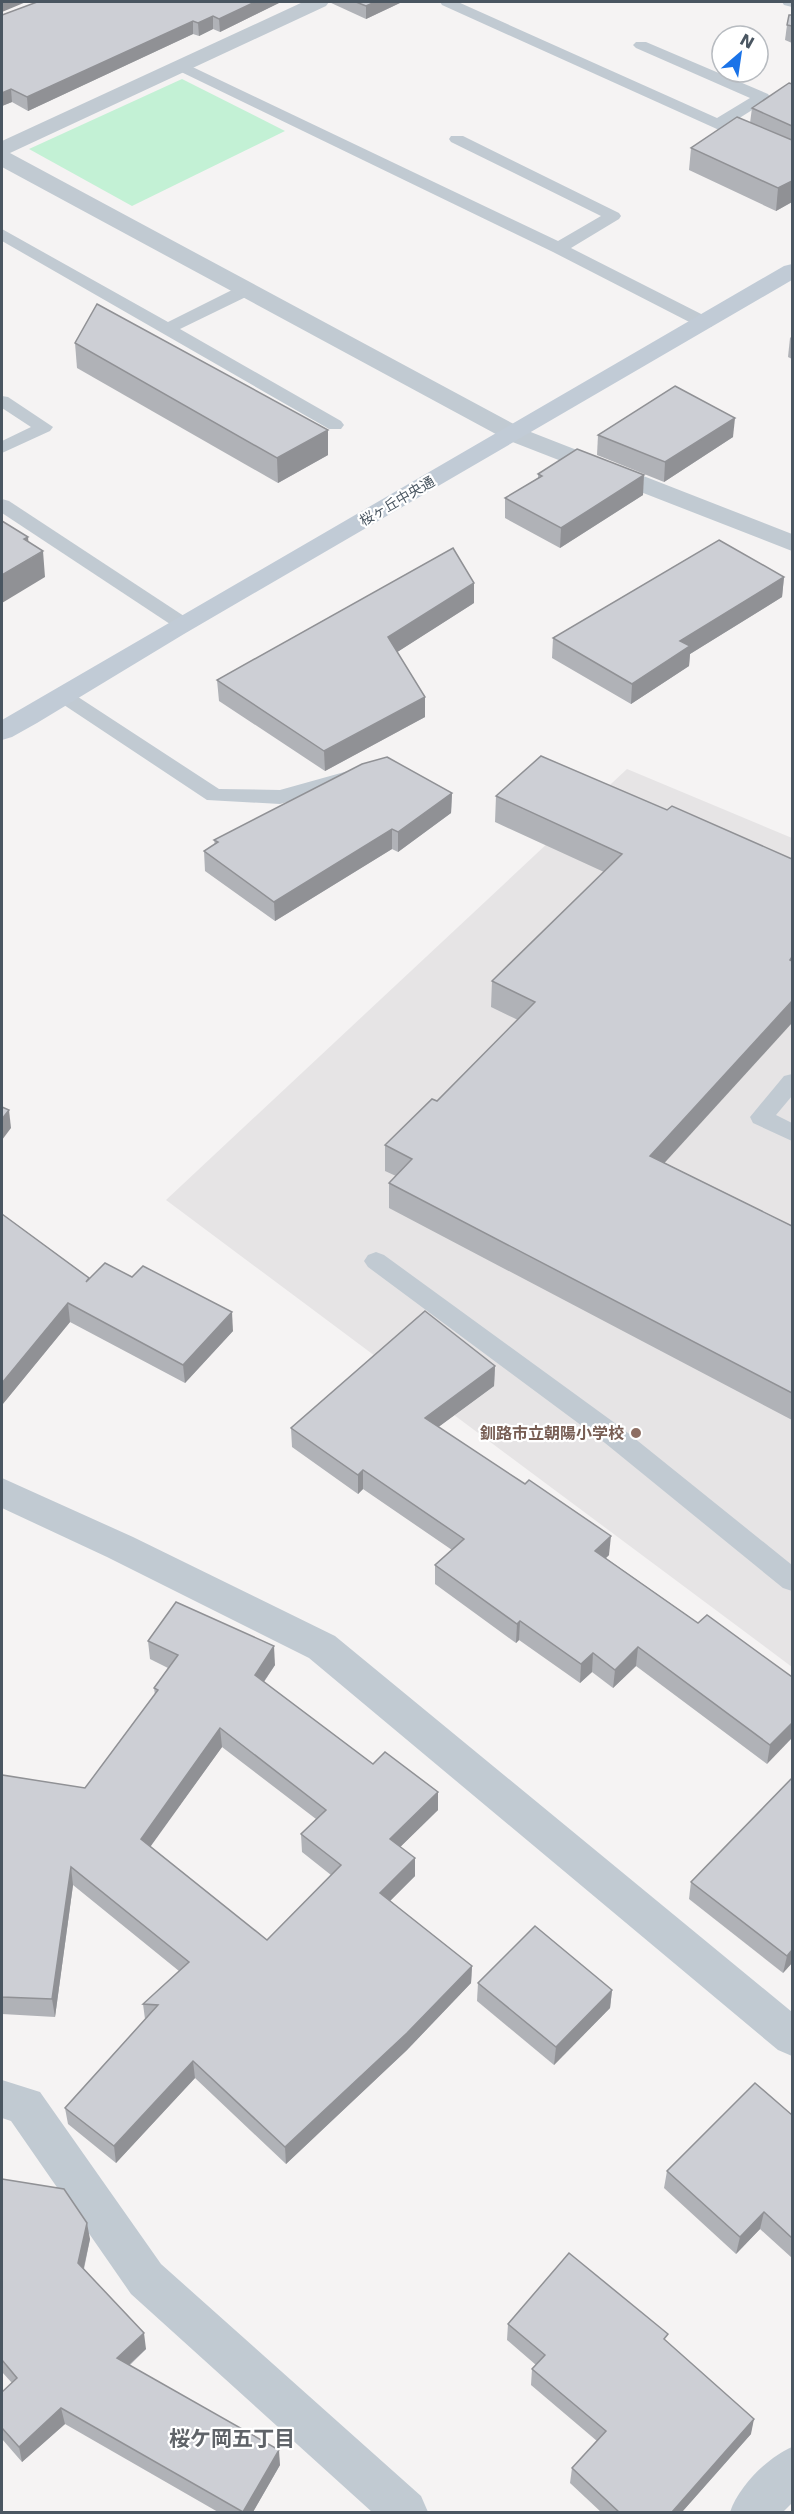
<svg xmlns="http://www.w3.org/2000/svg" width="794" height="2514" viewBox="0 0 794 2514" font-family="'DejaVu Sans','Noto Sans JP',sans-serif">
  <rect width="100%" height="100%" fill="#f5f3f3"/>
  <path fill="#e6e4e5" d="M627,769l165,69v829l-626,-467z"/>
  <path fill="#c3f1d5" d="M182,79l103,52 -153,75 -103,-57z"/>
  <g fill="none" stroke-linecap="round" stroke-linejoin="round">
    <g fill="#c1cad2" fill-rule="evenodd">
      <path d="M440,2h18l259,116 33,-20 -114,-50 -3,-3 3,-3h10l122,52 2,3 -2,3 -38,24 62,28v11l-350,-158z"/>
      <path d="M782,2h10v5l-8,-2z"/>
      <path d="M180,61l378,180 43,-25 -150,-74 -2,-3 2,-3h12l156,77 2,3 -2,3 -48,29 140,71 3,4 -3,4h-12l-146,-75 -378,-183 -3,-3z"/>
      <path d="M2,229l166,93 72,-36h12l2,4 -2,4 -72,35 161,92 3,4 -3,4h-12l-327,-188z"/>
      <path d="M2,396l6,1 45,30 -3,4 -48,22v-12l29,-14 -29,-19z"/>
      <path d="M2,499l7,2 181,119 3,4 -3,4h-14l-174,-115z"/>
      <path d="M65,691l7,2 147,96 61,1 68,-19 7,2 3,5 -3,5 -75,21 -73,-4 -149,-99 -3,-4 3,-4z"/>
      <path d="M792,1074v22l-16,19 16,8v18l-39,-18 -3,-6 34,-41z"/>
      <path d="M376,1252l8,3 239,174 169,136v26l-9,-3 -178,-145 -237,-176 -4,-6 4,-6z"/>
    </g>
    <g fill="#c1cad2" fill-rule="evenodd">
      <path d="M303,2h26l-3,4 -316,147 513,276 269,105v17l-287,-112 -503,-272v-26z"/>
      <path d="M2,1478l131,59 202,99 457,376v44l-14,-6 -469,-392 -202,-101 -105,-49z"/>
      <path d="M2,2080l38,12 121,172 260,232 7,16h-56l-241,-218 -120,-173 -9,-3z"/>
      <path d="M792,2447v56l-9,9h-53c9,-26 37,-54 62,-65z"/>
    </g>
    <path fill="#c1cbd6" fill-rule="evenodd" d="M792,264v16l-608,354 -147,89 -25,14 -10,3v-20l782,-454z"/>
  </g>
  <g fill="#b0b2b7" fill-rule="evenodd">
    <path d="M37,2h244l-61,30 -7,-3 -14,7 -6,-2 -165,77 -16,-9 -10,4v-91z"/>
    <path d="M329,2h73l-36,17z"/>
    <path d="M792,15v28l-7,-3 2,-15z"/>
    <path d="M792,84v118l-16,9 -87,-41 2,-22 59,-25 2,-15z"/>
    <path d="M792,336v23l-4,-2 2,-19z"/>
    <path d="M75,343l253,112 -50,28 -201,-115z"/>
    <path d="M598,435l135,2 -69,45 -67,-27z"/>
    <path d="M538,474l105,21 -83,53 -55,-30v-20l33,-20z"/>
    <path d="M784,577l-2,20 -92,57 -1,12 -58,38 -79,-46 1,-20z"/>
    <path d="M474,603l-77,49 28,45v20l-100,54 -106,-70 -2,-21z"/>
    <path d="M452,793l-1,20 -53,39 -6,-3 -117,72 -70,-50 -1,-20 11,-6 -1,-5z"/>
    <path d="M496,796l171,14 -2,353 127,63v194l-403,-212v-25l7,-7 -11,-5v-26l52,-44 81,-81 -27,-13 1,-26 112,-109 -109,-50z"/>
    <path d="M2,1214l87,64 144,53 -48,52 -115,-61 -68,83z"/>
    <path d="M495,1366l-1,20 -56,41 171,128 -3,3 92,65 94,54 -25,87 -131,-98 -23,22 -21,-16 -12,11 -61,-43 -3,3 -81,-59v-19l17,-15 -89,-61 -5,5 -66,-47 -1,-19z"/>
    <path d="M148,1641l127,24 -11,17 109,82 65,46 -38,37 15,29 -25,25 82,65 -1,17 -64,67 -121,114 -91,-86 -79,85 -48,-39 -3,-16 80,-89 -2,-15 36,-33 -106,-86 -18,132 -53,-3v-239l83,13 70,-93 -1,-7 14,-20 -18,-9zM222,1747l94,72 -15,15 1,18 29,23 -64,65 -117,-94z"/>
    <path d="M792,1778v185l-9,10 -94,-74 2,-17z"/>
    <path d="M478,1983l134,7 -2,18 -56,57 -77,-64z"/>
    <path d="M792,2115v143l-32,-29 -24,25 -72,-66 3,-17z"/>
    <path d="M2,2179l88,60 -6,30 62,80 -16,16 150,100 -27,47h-35l-153,-88 -43,38 -20,-23v-47l10,-9 -10,-11z"/>
    <path d="M508,2324l159,18 84,92 -69,78h-81l-31,-29 2,-15 25,-27 -66,-56 1,-16 4,-4 -29,-25z"/>
  </g>
  <g fill="#909195">
    <path d="M2,2h24l-24,10z"/>
    <path d="M255,2h26l-61,30 -1,-13z"/>
    <path d="M375,2h27l-36,17v-13z"/>
    <path d="M213,16v13l-14,7 -1,-13z"/>
    <path d="M193,21v13l-165,77 -1,-14z"/>
    <path d="M11,89l1,13 -10,4v-13z"/>
    <path d="M792,181v21l-16,9 2,-23z"/>
    <path d="M735,418l-2,19 -69,45 1,-20z"/>
    <path d="M328,430v25l-50,28 -1,-25z"/>
    <path d="M644,475l-1,20 -83,53 1,-20z"/>
    <path d="M28,537l2,22 13,-8 2,26 -43,26v-28l22,-36z"/>
    <path d="M784,577l-2,20 -92,57 -1,12 -58,38 1,-20 48,-43z"/>
    <path d="M474,583v20l-86,55v-21z"/>
    <path d="M425,697v20l-100,54 -1,-20z"/>
    <path d="M452,793l-1,20 -53,39v-20z"/>
    <path d="M392,829v20l-117,72 -1,-19z"/>
    <path d="M792,1001v22l-144,158 2,-25z"/>
    <path d="M9,1110l2,18 -9,12v-21z"/>
    <path d="M68,1303l2,19 -68,83v-22z"/>
    <path d="M232,1312l1,19 -48,52 -2,-18z"/>
    <path d="M495,1366l-1,20 -69,51v-19z"/>
    <path d="M363,1470v19l-5,5v-19z"/>
    <path d="M611,1536l-2,19 -16,15 2,-19z"/>
    <path d="M520,1621l-1,19 -3,3 1,-19z"/>
    <path d="M274,1646l1,19 -19,28 -1,-18z"/>
    <path d="M638,1647l-2,19 -23,22 2,-18z"/>
    <path d="M593,1653l-1,19 -12,11 1,-19z"/>
    <path d="M792,1723v15l-25,26 3,-19z"/>
    <path d="M220,1728l2,19 -79,110 -2,-18z"/>
    <path d="M438,1792v18l-48,47v-18z"/>
    <path d="M415,1858v18l-35,35v-18z"/>
    <path d="M71,1867l2,18 -18,132 -3,-18z"/>
    <path d="M792,1950v13l-9,10 4,-17z"/>
    <path d="M472,1966l-1,17 -64,67 -121,114 -1,-17z"/>
    <path d="M612,1990l-2,18 -56,57 2,-18z"/>
    <path d="M193,2061l2,17 -79,85 -2,-17z"/>
    <path d="M764,2212l-4,17 -24,25 4,-17z"/>
    <path d="M87,2223l3,16 -9,41 -3,-17z"/>
    <path d="M144,2333l2,16 -26,24 -3,-15z"/>
    <path d="M61,2408l4,16 -43,38 -3,-15z"/>
    <path d="M754,2419l-3,15 -69,78h-10z"/>
    <path d="M279,2450l1,15 -27,47h-10z"/>
  </g>
  <g fill="#cdcfd5" stroke="#909195" stroke-width="1.5" fill-rule="evenodd">
    <path d="M37,2h218l-36,17 -6,-3 -15,7 -5,-2 -166,76 -16,-8 -9,4v-78z"/>
    <path d="M356,2h19l-9,4z"/>
    <path d="M789,15h3v11l-5,-1z"/>
    <path d="M789,83l3,1v42l-40,-18z"/>
    <path d="M737,117l55,23v41l-14,7 -87,-40z"/>
    <path d="M97,304l231,126 -51,28 -202,-115z"/>
    <path d="M675,386l60,32 -70,44 -67,-27z"/>
    <path d="M577,449l67,26 -83,53 -56,-30 37,-22 -4,-2z"/>
    <path d="M2,521l26,16 -4,2 19,12 -41,24z"/>
    <path d="M719,540l65,37 -104,64 10,5 -58,38 -79,-46z"/>
    <path d="M453,548l21,35 -86,54 37,60 -101,54 -107,-71z"/>
    <path d="M541,756l126,54 5,-4 120,53v98l-2,3 2,1v40l-142,155 142,70v167l-403,-210 23,-24 -27,-14 47,-46 5,2 98,-99 -43,-21 130,-127 -126,-58z"/>
    <path d="M387,757l65,36 -54,39 -6,-3 -118,73 -70,-51 14,-9 -4,-2 148,-76z"/>
    <path d="M2,1107l7,3 -7,9z"/>
    <path d="M2,1214l87,64 -3,4 19,-19 27,14 11,-11 89,46 -49,53 -115,-62 -66,80z"/>
    <path d="M425,1311l70,55 -70,52 100,66 4,-4 82,56 -16,15 103,72 9,-8 85,62v46l-22,22 -132,-98 -23,23 -22,-17 -12,11 -61,-43 -3,3 -82,-59 29,-26 -101,-69 -5,5 -67,-47z"/>
    <path d="M176,1602l98,44 -19,29 118,89 12,-12 53,40 -48,47 25,19 -35,35 92,73 -65,67 -122,114 -92,-86 -79,85 -49,-38 93,-103 -15,-1 46,-42 -118,-95 -19,132 -50,-2v-222l83,13 73,-98 -4,-2 24,-33 -30,-14zM220,1728l106,82 -25,24 40,31 -74,75 -126,-101z"/>
    <path d="M792,1778v172l-5,6 -96,-74z"/>
    <path d="M535,1926l77,64 -56,57 -78,-64z"/>
    <path d="M755,2083l37,32v123l-28,-26 -24,25 -73,-66z"/>
    <path d="M2,2179l62,10 23,34 -9,40 66,70 -27,25 162,92 -36,62 -182,-104 -42,39 -17,-19v-36l15,-14 -15,-18z"/>
    <path d="M569,2253l99,81 -4,5 90,80 -82,93h-53l-47,-44 34,-37 -74,-62 13,-14 -37,-31z"/>
  </g>
  <circle fill="#8d6e63" stroke="#fff" stroke-width="2" cx="636" cy="1433" r="6"/>
  <g text-anchor="middle" dominant-baseline="central" stroke-width="4.5" stroke-linejoin="round" paint-order="stroke">
    <g font-size="14" fill="#4a5661" stroke="#fff">
      <text transform="translate(397 501) rotate(-30)">桜ヶ丘中央通</text>
    </g>
    <g font-size="16" font-weight="bold" fill="#785e54" stroke="#fff" text-anchor="end">
      <text x="624" y="1433">釧路市立朝陽小学校</text>
    </g>
    <g font-size="21" font-weight="bold" fill="#5f6368" stroke="#fff">
      <text x="232" y="2439">桜ケ岡五丁目</text>
    </g>
  </g>
  <rect width="794" height="2514" fill="none" stroke="#4a5661" stroke-width="6"/>
  <g transform="translate(740 54) rotate(29)"><circle r="28" fill="#ffffff" stroke="#b7bbc0" stroke-width="1.5"/>
  <path d="M0-4.5L10 22L0 15L-10 22Z" fill="#1a73e8"/>
  <text y="-9" font-size="16" font-weight="bold" text-anchor="middle" fill="#4a5661">N</text>
  </g>
</svg>
